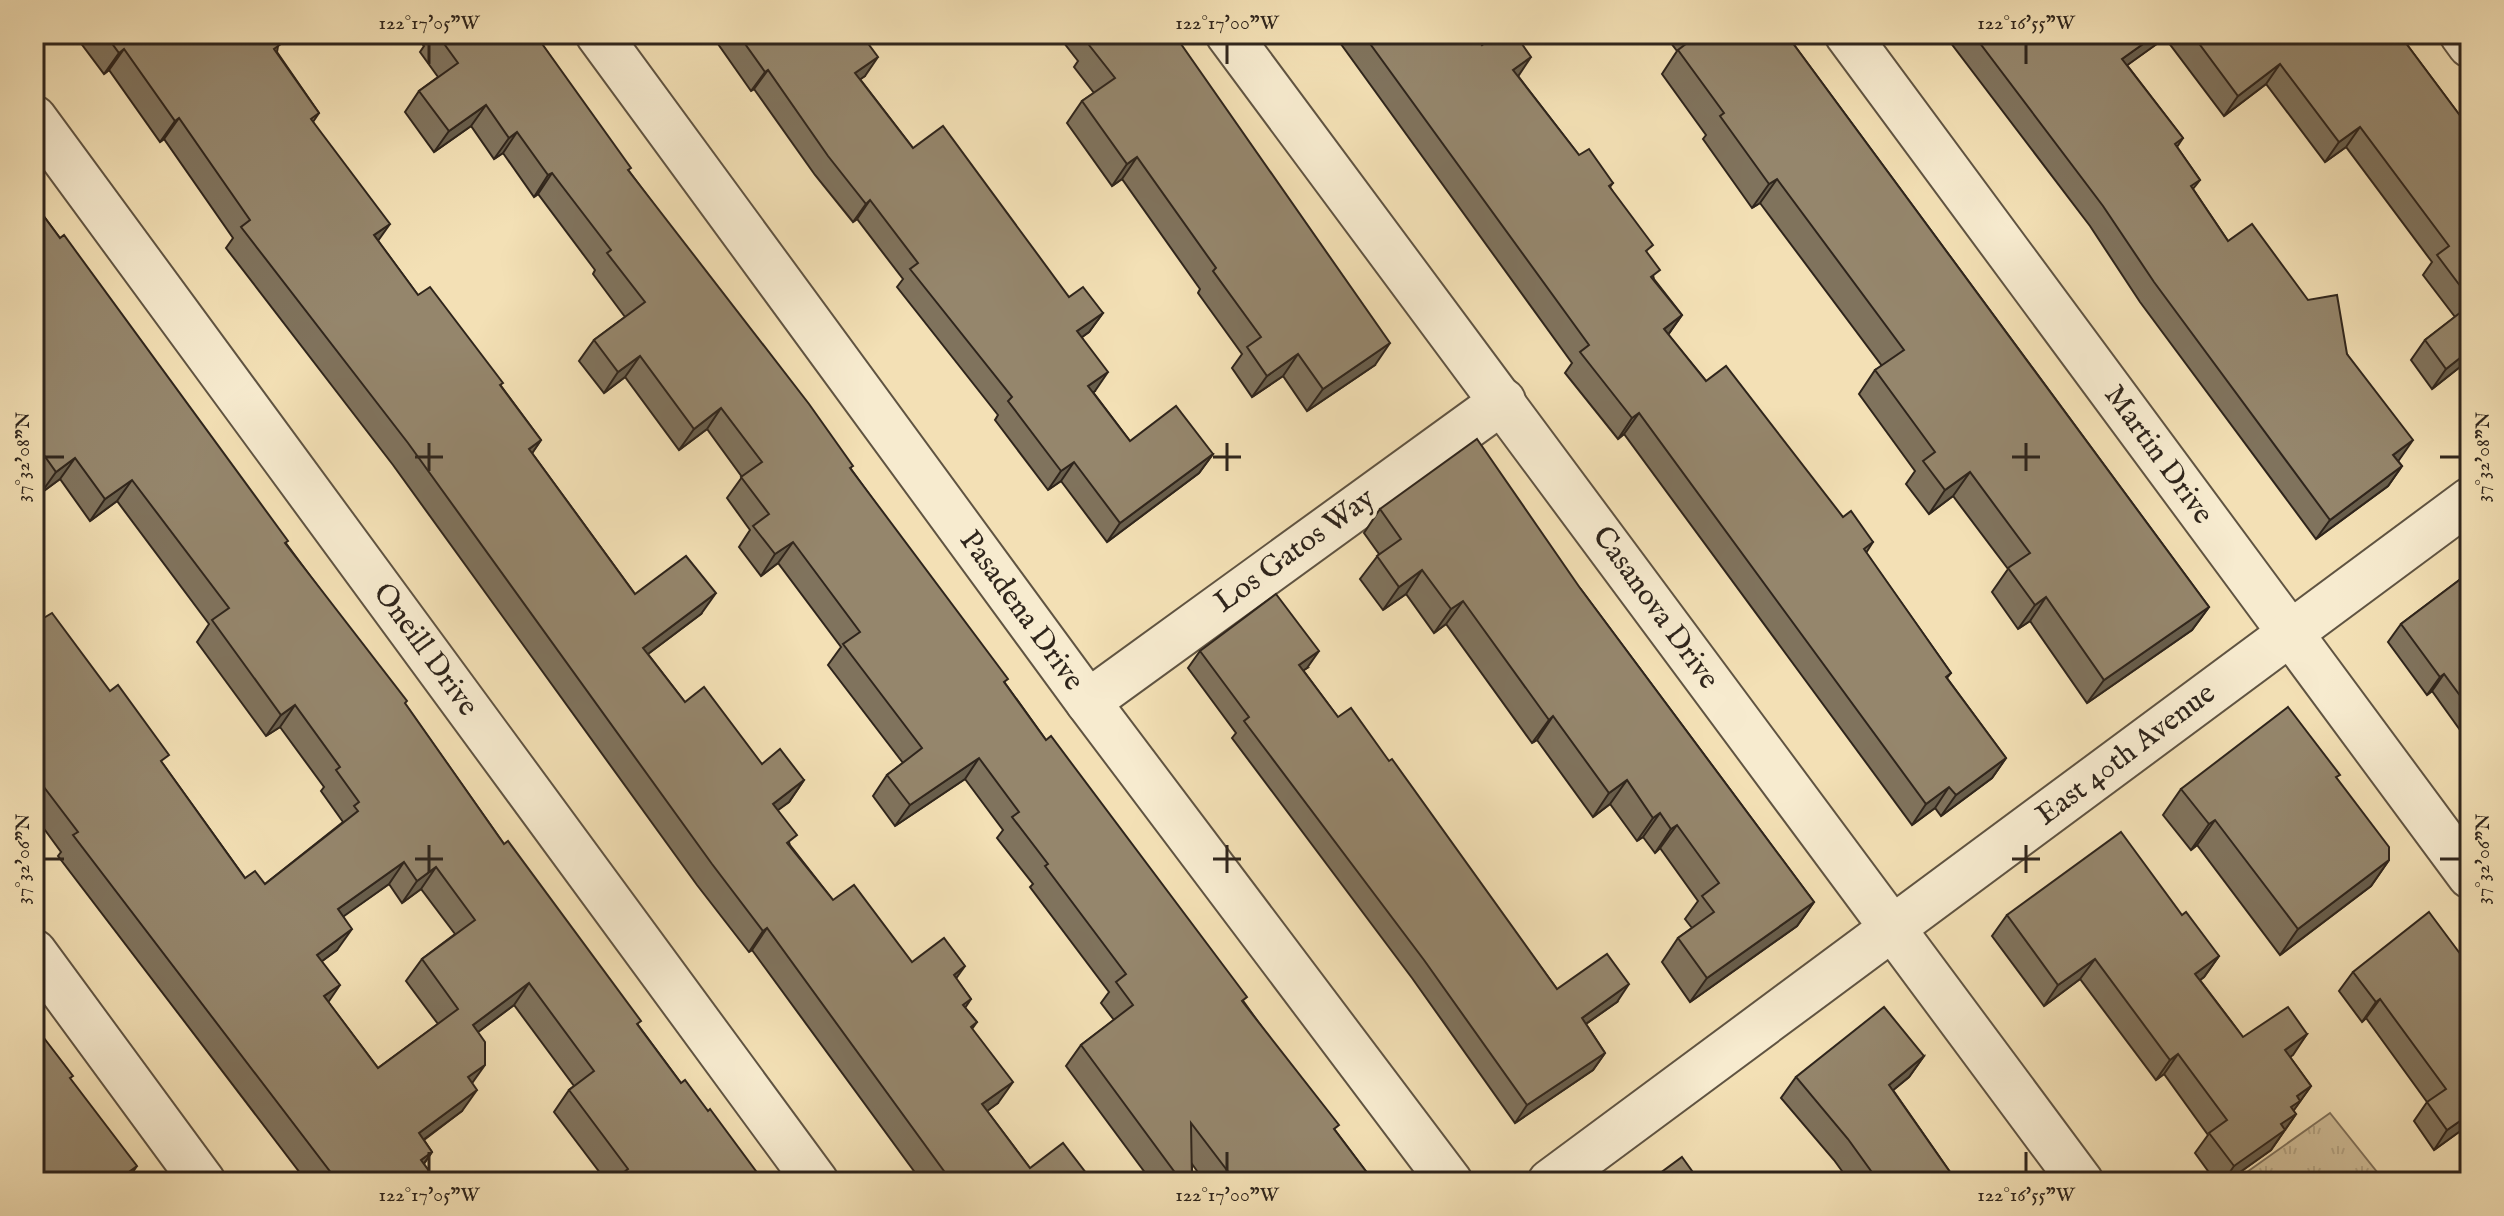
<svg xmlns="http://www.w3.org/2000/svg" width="2504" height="1216" viewBox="0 0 2504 1216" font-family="'IM FELL English',serif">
  <defs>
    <pattern id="grass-tufts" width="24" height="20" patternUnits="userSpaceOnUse" patternTransform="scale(2)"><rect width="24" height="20" fill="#d2c09b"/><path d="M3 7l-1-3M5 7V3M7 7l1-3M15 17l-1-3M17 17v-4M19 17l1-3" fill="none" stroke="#b5a585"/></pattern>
  </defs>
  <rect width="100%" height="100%" fill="#f3e0b5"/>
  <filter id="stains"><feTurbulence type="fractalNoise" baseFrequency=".0025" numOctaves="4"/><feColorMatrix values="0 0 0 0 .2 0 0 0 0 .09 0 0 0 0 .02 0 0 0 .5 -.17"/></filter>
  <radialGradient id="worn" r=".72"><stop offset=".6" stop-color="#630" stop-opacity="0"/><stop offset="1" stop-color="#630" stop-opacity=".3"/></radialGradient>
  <path fill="url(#grass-tufts)" stroke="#80725c" stroke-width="2" d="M2330,1113l55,69h-152z"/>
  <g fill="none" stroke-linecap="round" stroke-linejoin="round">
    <g stroke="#605442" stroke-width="48">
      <g id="minor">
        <path d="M598,34l490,668 362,480"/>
        <path d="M1228,34l853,1148"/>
        <path d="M1847,34l623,842"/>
        <path d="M2462,34l8,11"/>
        <path d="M34,118l782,1064"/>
        <path d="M1088,702l415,-301"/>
        <path d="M34,952l169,230"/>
        <path d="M1550,1182l920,-682"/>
      </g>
    </g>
    <use href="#minor" stroke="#f7ebcf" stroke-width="44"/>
  </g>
  <g fill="#80735d" stroke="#2f251c" stroke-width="2" fill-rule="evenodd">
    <path d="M74,34h206l-3,18 42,61 -6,9 65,119 40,54 83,91 40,54 -9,13 103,141 66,20 -53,40 37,48 77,62 42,16 -15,22 -12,8 13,35 43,55 79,62 44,17 15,20 -6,9 12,14 -5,7 26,74 -11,8 43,57 63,14h-171l-170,-232 -3,2 -52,-67 -304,-420 -167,-217 7,-10 -69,-99 -4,3 -51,-72 -5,4z"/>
    <path d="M414,34h121l94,137 222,298 195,271 198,262 91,128 39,52h-169l-13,-18v18h-40l-86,-116 15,-21 33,-25 -13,-17 8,-11 -79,-105 3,-3 -36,-46 6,-8 -38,-51 -70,47 -22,-30 14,-21 16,-12 -75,-98 13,-18 -63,-84 -17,13 -22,-29 11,-17 -23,-32 15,-21 -35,-48 -28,21 -54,-73 -21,16 -25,-32 15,-21 31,-23 -32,-43 2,-4 -57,-76 -4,3 -31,-44 -9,6 -23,-33 -37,26 -29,-40 14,-21 19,-14 -18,-25 4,-6z"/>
    <path d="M711,34h150l4,42 -5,3 53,69 156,149 34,16 -14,19 -7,5 13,54 -2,1 37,49 83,13 -14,19 -92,69 -46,-61 -13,9 -53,-70 3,-5 -101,-128 6,-8 -46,-60 -4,3 -38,-47 -61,-86 -3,2z"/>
    <path d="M1057,34h117l201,331 -68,46 -24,-35 -31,21 -20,-29 10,-14 -44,-61 2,-4 -78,-110 -10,7 -45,-63 15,-22 12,-8 -20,-26 4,-6z"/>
    <path d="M1342,34h132l8,11 36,31 61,79 34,28 -3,4 37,66 7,26 28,36 -14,20 38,46 137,136 30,25 -7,11 85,120 -4,5 59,80 -14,20 -51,38 -6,-8 -23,17 -288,-391 -6,5 -53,-66 7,-10 -234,-323z"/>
    <path d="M1664,34h122l423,573 -17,23 -105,73 -57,-82 -12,8 -26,-37 16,-23 -55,-73 -24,18 -23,-30 9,-13 -56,-77 16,-24 7,-4 -122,-163 -8,5 -49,-69 3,-4 -44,-61 15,-23z"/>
    <path d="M1944,34h455l71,95v230l-38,30 -21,-29 14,-20 30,-23 -32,-42 9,-13 -86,-115 -21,15 -59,-78 -42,32 -59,-78 -38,27 56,73 -6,9 23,33 -7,9 35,52 119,113 51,107 4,5 -14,20 -72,53 -176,-237 -50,-76z"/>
    <path d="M34,203l371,501 99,140 177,239 27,28 56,71h-157l-53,-70 15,-22 5,-4 -60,-81 -36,27 -6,51 -10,28 -38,29 8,12 -8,12 13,18h-130l-249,-326 3,-4 -27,-37v-207l129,156 82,114 20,6 78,-62 -22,-31 3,-4 -44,-60 -14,9 -69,-94 12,-18 -92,-123 -27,20 -30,-42 -19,14 -7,-10zM389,884l13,19 19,-14 34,45 -33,25 -16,22 32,43 -60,44 -50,-66 -6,-41 15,-11 6,-34z"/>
    <path d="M1380,509l200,79 234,314 -17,24 -107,76 -28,-40 16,-24 14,-10 -7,-9 13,-18 -38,-53 -5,5 -12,-16 -6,4 -27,-37 -17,13 -56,-77 -5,3 -86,-119 -12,9 -28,-39 -23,16 -23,-31 19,-25 -15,-21z"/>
    <path d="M2470,572v172l-38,-53 -5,4 -39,-53 13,-18z"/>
    <path d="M1200,651l107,17 -4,2 35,47 51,44 168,228 60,13 -31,22 19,29 -12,17 -78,53 -103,-145 -180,-240 4,-5 -48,-65z"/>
    <path d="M2337,779l52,81 -18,26 -91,69 -83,-110 -6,5 -28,-35 18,-26z"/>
    <path d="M2007,915h175l37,41 -15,21 -4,3 43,57 64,-3 -17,23 21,29 -18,25 3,3 -25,36 -45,32h-10l-21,-29 13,-18 -44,-61 -8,6 -76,-101 -36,27 -52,-70z"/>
    <path d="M2470,967v157l-36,26 -20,-29 13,-19 -61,-84 -4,4 -23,-31 14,-19z"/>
    <path d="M1924,1056l-15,21 -16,13 64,92h-107l-16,-22 -53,-62 15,-21z"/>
  </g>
  <g fill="#685e4c" stroke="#2f251c" stroke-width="2">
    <path d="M2157,34h11l-3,4 -57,41 14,-20z"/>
    <path d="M124,49l-15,21 -5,4 15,-21z"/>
    <path d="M878,57l-13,19 -23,16 13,-19z"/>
    <path d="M1531,57l-14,21 -4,-8z"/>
    <path d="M2280,64l-14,20 -42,32 14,-20z"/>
    <path d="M768,70l-14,19 -3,2 14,-19z"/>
    <path d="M486,105l-15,21 -37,26 15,-21z"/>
    <path d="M179,118l-15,21 -4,3 15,-21z"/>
    <path d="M2360,127l-14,20 -21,15 14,-20z"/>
    <path d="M517,132l-14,21 -9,6 15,-21z"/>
    <path d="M1137,157l-15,22 -10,7 15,-22z"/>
    <path d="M552,173l-14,21 -4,3 14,-22z"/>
    <path d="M1777,179l-17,24 -8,5 17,-24z"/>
    <path d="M870,200l-13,19 -4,3 13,-18z"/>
    <path d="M390,224l-15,21 -1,-10z"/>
    <path d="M1103,313l-14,19 -25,18 13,-19z"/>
    <path d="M1682,315l-15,21 -3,-7z"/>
    <path d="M1390,343l-15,22 -68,46 16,-22z"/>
    <path d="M2470,350v9l-38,30 14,-20z"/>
    <path d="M1298,354l-15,22 -31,21 15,-21z"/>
    <path d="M640,356l-15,21 -21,16 14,-21z"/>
    <path d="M1108,372l-13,19 -20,14 13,-19z"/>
    <path d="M721,408l-14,21 -28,21 15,-21z"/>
    <path d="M1639,413l-15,21 -6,5 14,-21z"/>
    <path d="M541,440l-14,21 2,-12z"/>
    <path d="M2413,440l-14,20 -20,14 14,-19z"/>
    <path d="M1213,454l-14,19 -92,69 13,-19z"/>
    <path d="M75,458l-15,21 -19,14 15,-21z"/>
    <path d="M1074,462l-13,19 -13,9 13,-19z"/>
    <path d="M2402,466l-14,20 -72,53 14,-19z"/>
    <path d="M1970,472l-17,24 -24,18 16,-24z"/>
    <path d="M132,480l-15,21 -27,20 15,-22z"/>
    <path d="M793,542l-15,21 -17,13 14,-22z"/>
    <path d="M1422,570l-16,24 -23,16 16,-23z"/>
    <path d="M716,593l-15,21 -73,55 15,-21z"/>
    <path d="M2046,597l-16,24 -12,8 17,-24z"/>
    <path d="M1463,601l-17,23 -12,9 17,-24z"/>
    <path d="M2209,607l-17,23 -105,73 17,-23z"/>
    <path d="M1319,651l-12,17 -20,14 12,-17z"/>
    <path d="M2444,674l-12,17 -5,4 13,-18z"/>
    <path d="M295,705l-15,22 -14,9 15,-21z"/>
    <path d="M1553,716l-16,24 -5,3 17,-23z"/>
    <path d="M979,758l-14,21 -70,47 15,-21z"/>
    <path d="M2006,758l-14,20 -51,38 15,-21z"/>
    <path d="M804,780l-15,22 -31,23 15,-21z"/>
    <path d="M1627,780l-17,24 -17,13 16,-24z"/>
    <path d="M1949,787l-14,21 -23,17 14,-21z"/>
    <path d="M1660,813l-17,24 -6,4 16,-23z"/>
    <path d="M2215,820l-18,25 -6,5 18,-26z"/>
    <path d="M1677,825l-17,23 -5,5 16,-24z"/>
    <path d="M2389,860l-18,26 -91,69 18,-26z"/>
    <path d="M404,862l-15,22 -66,47 15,-22z"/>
    <path d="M436,867l-15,22 -19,14 15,-22z"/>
    <path d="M1814,902l-17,24 -107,76 17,-24z"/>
    <path d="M767,928l-15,22 -3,2 14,-21z"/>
    <path d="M352,929l-15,21 -35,26 15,-21z"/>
    <path d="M2219,956l-15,21 -23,17 14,-20z"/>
    <path d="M2095,959l-15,20 -36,27 14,-21z"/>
    <path d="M965,966l-15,21 4,-12z"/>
    <path d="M529,983l-15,22 -56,42 15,-22z"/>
    <path d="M1629,984l-12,18 -47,33 12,-17z"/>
    <path d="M340,985l-15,22 -1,-11z"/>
    <path d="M2380,999l-14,19 -4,4 14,-20z"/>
    <path d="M2307,1034l-14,21 -22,15 14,-20z"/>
    <path d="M1605,1053l-12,17 -78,53 12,-18z"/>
    <path d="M2178,1054l-14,20 -8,6 14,-20z"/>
    <path d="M1924,1056l-15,21 -35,29 15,-21z"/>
    <path d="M485,1065l-15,21 -2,-9z"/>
    <path d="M1013,1082l-15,21 -30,22 14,-21z"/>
    <path d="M2311,1086l-24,34 9,-6 -25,36 -45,32h-3l11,-16 63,-70z"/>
    <path d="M477,1090l-15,21 -58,43 15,-21z"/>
    <path d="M2470,1114v10l-36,26 13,-20z"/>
    <path d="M432,1152l-15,21 4,-13z"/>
    <path d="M137,1166l-11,16h-11z"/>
  </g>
  <g fill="#95866c" stroke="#2f251c" stroke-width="2" fill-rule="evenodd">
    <path d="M105,34h175l5,7 -11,8 45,64 -8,6 79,105 -16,11 44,60 12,-8 73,96 -3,2 41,55 -12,9 106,145 51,-38 30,37 -73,55 42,54 19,-15 58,77 18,-15 24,31 -31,24 24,31 -10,8 46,57 21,-15 58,77 32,-24 21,28 -11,9 17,24 -8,6 14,17 -6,5 42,55 -31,22 48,64 33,-25 30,39h-141l-185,-254 -4,3 -51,-67 -304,-421 -167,-216 9,-7 -71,-102 -4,3 -51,-72 -5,4z"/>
    <path d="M437,34h98l96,134 -3,2 181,234 44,62 -3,2 158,211 -4,3 42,58 5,-4 196,261 -5,4 97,124 -5,4 40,53h-138l-45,-59 1,59h-10l-101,-137 52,-40 -17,-23 10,-8 -81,-108 3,-2 -36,-47 7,-5 -40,-54 -69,47 -23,-30 35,-27 -79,-104 17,-12 -67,-90 -18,12 -22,-28 16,-12 -28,-37 21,-15 -41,-54 -27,21 -54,-73 -22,16 -24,-32 51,-38 -38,-49 4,-3 -59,-77 -4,2 -31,-43 -8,6 -23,-33 -37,26 -30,-40 39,-28z"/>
    <path d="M738,34h123l17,23 -23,16 58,75 30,-22 126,171 14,-10 20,26 -26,18 31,41 -20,14 42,55 46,-35 37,48 -93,69 -46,-61 -13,9 -53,-70 4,-4 -102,-128 8,-6 -48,-63 -4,4 -38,-48 -60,-86 -3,2z"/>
    <path d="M1089,34h85l216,309 -67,46 -25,-35 -31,22 -20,-29 14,-10 -48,-66 3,-3 -79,-111 -10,7 -45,-63 33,-23 -26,-33 5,-4z"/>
    <path d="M1363,34h111l8,11 16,-11h17l16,23 -18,13 66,85 10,-6 24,34 -4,3 44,59 -7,6 14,19 -9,7 31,38 -18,14 42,52 20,-15 117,151 8,-6 22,31 -9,7 87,124 -5,4 60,81 -50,37 -7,-8 -23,17 -287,-391 -7,5 -52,-66 9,-7z"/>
    <path d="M1699,34h87l423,573 -105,73 -58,-83 -11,8 -27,-37 22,-15 -60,-81 -25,18 -22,-29 12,-9 -60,-82 29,-20 -127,-171 -8,5 -49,-68 4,-3 -46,-63z"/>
    <path d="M1973,34h184l-35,25 61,79 -8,6 25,36 -9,6 37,55 24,-17 56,76 29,-5 10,59 66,86 -20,15 9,11 -72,54 -176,-238 -51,-76z"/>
    <path d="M2192,34h207l71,95v170l-33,-44 12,-9 -89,-119 -21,15 -59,-78 -42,32z"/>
    <path d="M34,203l26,35 4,-3 224,306 -3,2 122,158 -2,2 99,141 4,-3 133,180 -4,3 44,59 4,-3 23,31 2,-2 54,73h-153l17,-13 -59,-79 25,-19 -65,-88 -56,42 12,17v23l-17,12 9,13 -58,43 13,19 -11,8 16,22h-103l-2,-2 3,-2 -262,-343 5,-3 -44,-58v-166l8,11 10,-6 58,78 8,-6 51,70 -8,6 84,117 10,-7 10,13 93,-73 -4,-5 5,-4 -23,-32 4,-3 -45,-62 -14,10 -69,-95 17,-12 -97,-128 -27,19 -30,-41 -19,14 -22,-31zM404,862l13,19 19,-14 39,53 -53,39 36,50 -80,59 -54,-72 16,-11 -23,-30 35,-26 -14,-20z"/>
    <path d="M2470,305v45l-24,19 -21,-29z"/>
    <path d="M1477,439l103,149 234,314 -107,76 -29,-40 36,-26 -12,-16 17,-13 -42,-58 -6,4 -11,-16 -7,5 -26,-38 -18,13 -56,-77 -4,4 -86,-119 -12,8 -29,-39 -23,17 -22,-31 24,-17 -21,-30z"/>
    <path d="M2470,572v137l-26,-35 -4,3 -39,-53z"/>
    <path d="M1276,594l43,57 -20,14 39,52 13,-9 38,53 3,-2 165,230 50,-35 22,30 -47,34 23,35 -78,52 -103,-145 -180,-239 5,-4 -49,-66z"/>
    <path d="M2288,707l52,68 -4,2 53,70v13l-91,69 -83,-109 -6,4 -28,-35z"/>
    <path d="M2121,832l61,83 4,-3 33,44 -24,18 48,63 45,-30 19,27 -22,16 26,36 -14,10 3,5 -9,6 5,7 -15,10 4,6 -51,36 -25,-33 18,-13 -49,-66 -8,6 -75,-101 -37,26 -51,-70z"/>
    <path d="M2429,912l41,55v147l-23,16 -20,-28 19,-13 -66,-90 -4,3 -23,-30z"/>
    <path d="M1884,1007l40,49 -35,29 68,97h-78l-31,-43 -52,-62z"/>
    <path d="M34,1025l39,51 -3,2 67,88 -22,16h-81z"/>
    <path d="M1682,1157l18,25h-52z"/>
  </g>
  <path fill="none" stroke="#2f251c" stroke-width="3" d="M429,44v20M1227,44v20M2026,44v20M429,443v28M1227,443v28M2026,443v28M44,457h20M415,457h28M1213,457h28M2012,457h28M2440,457h20M429,845v28M1227,845v28M2026,845v28M44,859h20M415,859h28M1213,859h28M2012,859h28M2440,859h20M429,1152v20M1227,1152v20M2026,1152v20"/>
  <g text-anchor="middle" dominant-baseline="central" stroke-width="7" stroke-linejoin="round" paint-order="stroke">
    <g font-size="30" fill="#2f251c" stroke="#f7ebcf">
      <text transform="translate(2158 455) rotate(54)">Martin Drive</text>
      <text transform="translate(1295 551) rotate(-36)">Los Gatos Way</text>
      <text transform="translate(1655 608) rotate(54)">Casanova Drive</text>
      <text transform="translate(1021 611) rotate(54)">Pasadena Drive</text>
      <text transform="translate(425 650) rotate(54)">Oneill Drive</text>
      <text transform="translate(2126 755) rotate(-37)">East 40th Avenue</text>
    </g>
  </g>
  <rect width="2504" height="1216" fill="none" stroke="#f3e0b5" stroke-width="88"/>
  <rect x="44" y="44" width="2416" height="1128" fill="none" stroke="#2f251c" stroke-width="3"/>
  <g font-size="20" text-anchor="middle" fill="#2f251c">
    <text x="429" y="29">122°17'05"W</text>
    <text x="1227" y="29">122°17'00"W</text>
    <text x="2026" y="29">122°16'55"W</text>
    <text transform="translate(22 457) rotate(-90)" y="7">37°32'08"N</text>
    <text transform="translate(2482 457) rotate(-90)" y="7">37°32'08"N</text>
    <text transform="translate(22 859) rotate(-90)" y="7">37°32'06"N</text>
    <text transform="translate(2482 859) rotate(-90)" y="7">37°32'06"N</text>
    <text x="429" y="1201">122°17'05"W</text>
    <text x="1227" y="1201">122°17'00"W</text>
    <text x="2026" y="1201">122°16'55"W</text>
  </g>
  <rect width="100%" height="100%" filter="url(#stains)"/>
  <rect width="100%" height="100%" fill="url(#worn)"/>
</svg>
